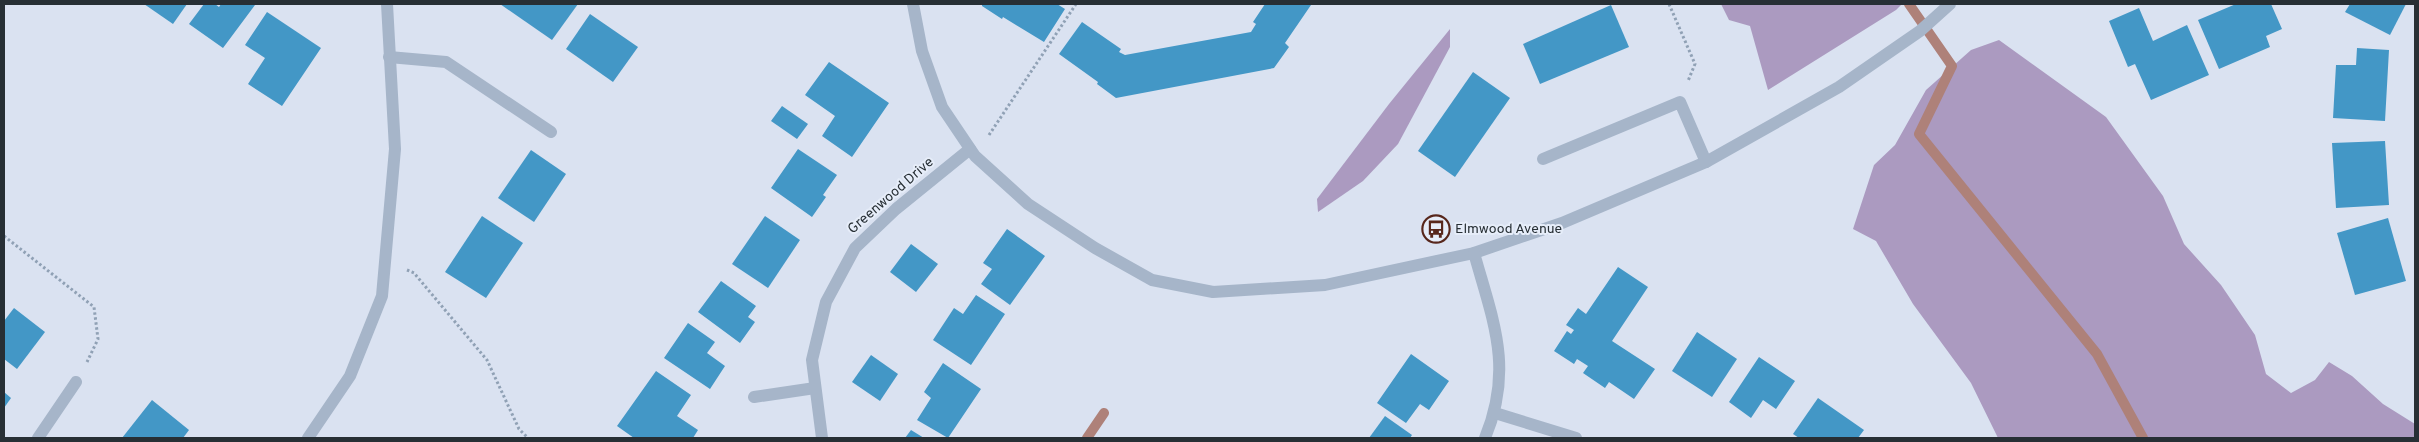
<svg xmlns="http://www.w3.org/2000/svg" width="2419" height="442" viewBox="0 0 2419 442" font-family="Overpass,sans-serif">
  <rect width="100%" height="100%" fill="#dae2f1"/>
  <g fill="#ab9ac0">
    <path d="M1721,4h181l-6,6 -128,80 -18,-64 -21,-6z"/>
    <path d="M1450,29v18l-52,97 -35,37 -45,31 -1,-13 72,-95z"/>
    <path d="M1999,40l107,77 57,79 21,48 37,41 34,50 11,39 25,19 24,-13 14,-18 23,14 31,28 32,20v14h-417l-27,-55 -58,-79 -37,-63 -23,-12 21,-64 21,-20 31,-55 45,-40z"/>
  </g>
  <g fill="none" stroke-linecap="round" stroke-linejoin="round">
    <g stroke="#ae8179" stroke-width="10">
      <path d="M1909,4l43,62 -33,68 178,220 46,84"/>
      <path d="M1087,438l17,-25"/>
    </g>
  </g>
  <g fill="#4397c6">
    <path d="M144,4h43l-14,20z"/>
    <path d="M204,4h11l4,3 2,-3 34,1 -32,43 -34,-24z"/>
    <path d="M500,4h78l-26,36z"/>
    <path d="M982,4h75l8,5 -21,33 -41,-25 -1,2 -20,-13z"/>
    <path d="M1265,4l46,1 -26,38 4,4 -15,21 -158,30 -19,-14 1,-2 -39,-28 23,-32 39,27 -2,3 6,3 126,-23 5,-8 -3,-2z"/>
    <path d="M2236,4h35l11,25 -16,7 4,11 -51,22 -21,-49z"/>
    <path d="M2350,4h56l-16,31 -45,-23z"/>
    <path d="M1611,5l18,42 -89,37 -17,-40z"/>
    <path d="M2139,8l14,33 34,-16 22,50 -58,25 -16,-36 -7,3 -19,-46z"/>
    <path d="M267,12l54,36 -39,58 -34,-22 17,-26 -20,-13z"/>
    <path d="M590,14l48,33 -25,35 -47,-33z"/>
    <path d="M2357,48l32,2 -4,71 -52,-3 3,-53h20z"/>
    <path d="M829,62l60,41 -37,54 -30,-21 13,-20 -30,-21z"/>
    <path d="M1473,72l37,26 -55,79 -37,-26z"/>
    <path d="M782,106l26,18 -11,15 -26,-18z"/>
    <path d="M2385,141l4,64 -53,3 -4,-65z"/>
    <path d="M798,149l39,26 -14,20 3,2 -14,20 -41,-29z"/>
    <path d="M531,150l35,24 -32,48 -36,-24z"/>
    <path d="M482,216l41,27 -37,55 -41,-26z"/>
    <path d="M765,216l35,24 -32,48 -36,-24z"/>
    <path d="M2388,218l18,63 -51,14 -18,-62z"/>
    <path d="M1007,229l38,27 -35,49 -29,-21 11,-15 -9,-6z"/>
    <path d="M911,244l27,20 -22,28 -26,-20z"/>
    <path d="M1618,267l30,20 -36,54 43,28 -21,30 -25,-17 -4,6 -22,-15 5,-7 -11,-7 -3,5 -20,-13 13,-20 4,3 3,-4 -8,-5 12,-17 8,6z"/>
    <path d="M721,281l35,25 -8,11 7,5 -15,21 -42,-31z"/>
    <path d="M976,295l29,19 -34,51 -38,-25 21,-32 9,6z"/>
    <path d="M14,308l31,24 -28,37 -13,-10v-38z"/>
    <path d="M688,323l27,19 -8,11 18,13 -15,23 -46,-31z"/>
    <path d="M1697,332l40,27 -25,38 -40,-26z"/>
    <path d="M1411,354l38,27 -20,29 -9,-6 -14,19 -29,-20z"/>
    <path d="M871,355l27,19 -18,27 -28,-19z"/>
    <path d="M1759,357l36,24 -19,28 -13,-9 -12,18 -22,-16z"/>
    <path d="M943,363l38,26 -33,49 -31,-18 14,-22 -7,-6z"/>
    <path d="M656,371l35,24 -14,21 21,14 -5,8h-59l-17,-12z"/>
    <path d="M4,392l7,6 -7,10z"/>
    <path d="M1818,398l46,32 -6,8h-59l-6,-4z"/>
    <path d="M152,400l37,30 -6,8h-61z"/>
    <path d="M1385,416l27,19 -2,3h-41z"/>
    <path d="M911,430l13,8h-19z"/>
  </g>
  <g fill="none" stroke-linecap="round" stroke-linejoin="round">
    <g stroke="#90a1b5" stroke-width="3" stroke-dasharray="2.5 2.5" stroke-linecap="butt">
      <path d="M1669,4l26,60 -7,17"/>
      <path d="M989,135l87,-131"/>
      <path d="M4,236l90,71 4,32 -11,23"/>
      <path d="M407,270l7,3 73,87 32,69 9,9"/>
    </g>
    <g stroke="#a6b5c9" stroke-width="12">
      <path d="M913,4l9,47 20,56 33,49 53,48 67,44 57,32 61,12 112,-7 149,-32 88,-30 144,-61 133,-75 81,-56 30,-27"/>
      <path d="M389,57l57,5 105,70"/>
      <path d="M1543,159l137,-57 26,60"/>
      <path d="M1474,253c19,68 40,115 11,185"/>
      <path d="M754,397l61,-9"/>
      <path d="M1495,413l81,25"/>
      <path d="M38,438l38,-56"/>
      <path d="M308,438l42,-62 32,-80 13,-147 -8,-145"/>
      <path d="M822,438l-10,-78 14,-58 29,-54 41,-39 74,-60"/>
    </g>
  </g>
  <defs>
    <g id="bus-ring" transform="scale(1.4375)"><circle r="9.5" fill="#e6edf9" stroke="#57271c" stroke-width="1.5"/><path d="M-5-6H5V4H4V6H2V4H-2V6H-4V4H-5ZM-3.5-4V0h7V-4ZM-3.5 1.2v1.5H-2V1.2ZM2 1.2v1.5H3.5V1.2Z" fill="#57271c"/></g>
  </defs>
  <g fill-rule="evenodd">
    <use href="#bus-ring" x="1436" y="229"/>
  </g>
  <g text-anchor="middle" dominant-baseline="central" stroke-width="4" stroke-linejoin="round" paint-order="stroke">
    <g font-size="14" fill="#272f35" stroke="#e6edf9">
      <text transform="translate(891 196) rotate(-41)">Greenwood Drive</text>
    </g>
    <g font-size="14" fill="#272f35" stroke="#e6edf9" text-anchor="start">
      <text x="1455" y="229">Elmwood Avenue</text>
    </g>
  </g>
  <rect width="2419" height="442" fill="none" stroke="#272f35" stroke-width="10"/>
</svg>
